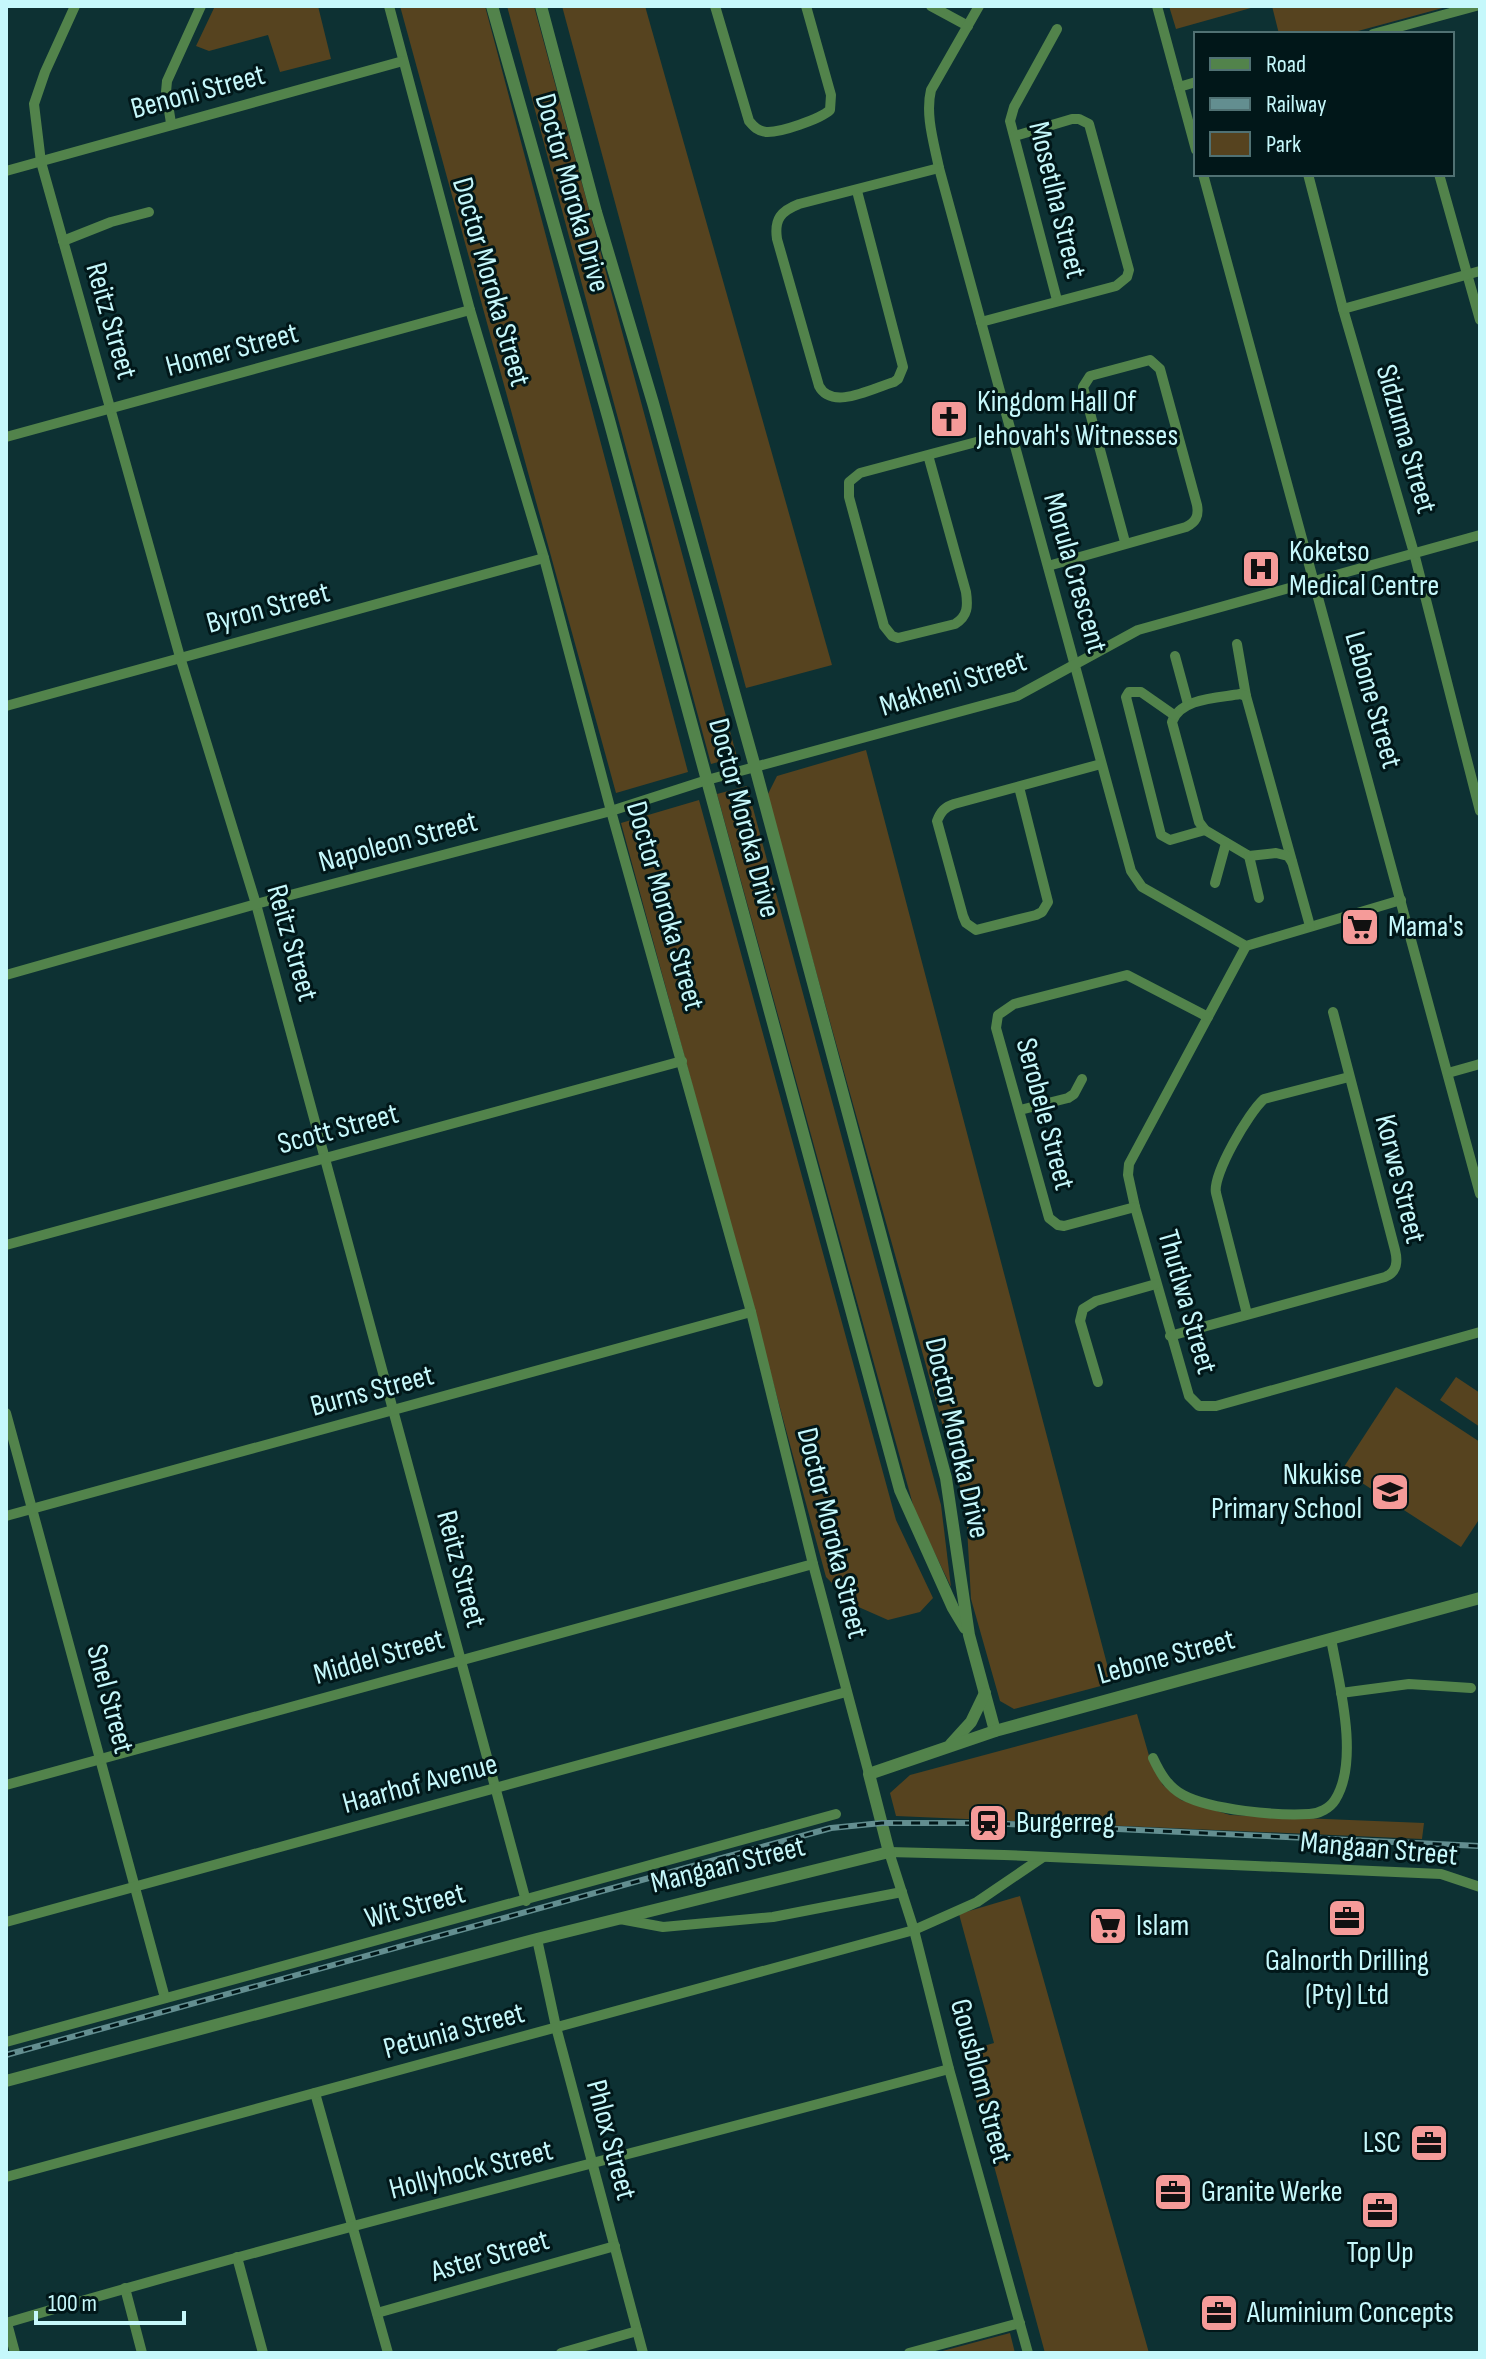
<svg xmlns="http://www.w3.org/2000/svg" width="1486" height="2359" viewBox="0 0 1486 2359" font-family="'Sofia Sans Condensed',sans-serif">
  <rect width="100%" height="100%" fill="#0d3133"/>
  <g fill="#56431f">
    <path d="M215,6h103l13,53 -51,13 -12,-37 -59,16 -13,-5z"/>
    <path d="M400,6h85l203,766 -72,21z"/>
    <path d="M507,6h27l203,751 -26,7z"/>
    <path d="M562,6h83l187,659 -86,23z"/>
    <path d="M1169,6h89l-82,23z"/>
    <path d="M1272,6h178l-103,28h-68z"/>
    <path d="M866,750l246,933 -98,26 -14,-8 -29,-102 -5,-90 -199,-713 10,-20z"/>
    <path d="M747,786l194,719 10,82 -36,-75 -198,-718z"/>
    <path d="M699,800l197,720 37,78 -13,14 -32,8 -34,-15 -28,-28 -205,-754z"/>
    <path d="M1456,1377l24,16v34l-40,-27z"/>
    <path d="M1396,1387l84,55v76l-19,29 -119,-77z"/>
    <path d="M1137,1714l15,52 11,19 18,15 49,15 194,8 -2,16 -526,-23 -6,-23 20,-18z"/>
    <path d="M1020,1896l129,457h-104l-82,-301 31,-9 -35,-129z"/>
    <path d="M1010,2333l5,20h-80z"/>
  </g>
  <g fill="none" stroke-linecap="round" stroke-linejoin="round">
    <g stroke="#52834b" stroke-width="10">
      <path d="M75,6l-30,66 -11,32 7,58 139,495 76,247 270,997"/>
      <path d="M389,6l81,304 74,248 67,253 140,501 62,252 56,210"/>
      <path d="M715,6l34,115c5,6 9,10 17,11 14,1 54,-13 64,-22l1,-15 -25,-89"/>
      <path d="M931,6l37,20"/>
      <path d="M979,6l-48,84c-6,25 3,53 8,78l192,703 11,16 104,59 155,-46"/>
      <path d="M1157,6l39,144"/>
      <path d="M1057,29l-43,78 -4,14 47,179"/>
      <path d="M1373,34l103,-28"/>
      <path d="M1179,87l17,-5"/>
      <path d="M171,123l-5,-31 1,-11 34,-75"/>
      <path d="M6,171l397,-110"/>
      <path d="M1203,174l277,1020"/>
      <path d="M1308,174l35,135 71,244 66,258"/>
      <path d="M1439,174l41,146"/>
      <path d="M857,191l46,176 -5,12 -4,3c-21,6 -62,29 -75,4l-42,-147c-3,-20 4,-28 22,-35l140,-36"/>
      <path d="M63,241l48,-19 38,-10"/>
      <path d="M1343,309l137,-38"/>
      <path d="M981,322l135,-36 11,-9 2,-7 -40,-146 -10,-5h-7l-57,17"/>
      <path d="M6,437l464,-127"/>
      <path d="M928,455l38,137c2,14 2,24 -11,32l-57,14 -6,-2 -8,-10 -35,-129v-15l11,-9 150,-40"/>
      <path d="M1048,566l138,-39c10,-5 13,-11 11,-22l-37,-136 -10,-9 -60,16 -7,11 42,155"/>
      <path d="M1237,644l9,52 64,230"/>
      <path d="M1175,656l13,48"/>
      <path d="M1246,696l-6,-2c-22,4 -60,4 -68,28l27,100 6,8 44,26 27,-3 12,3 4,6"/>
      <path d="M6,706l538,-148"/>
      <path d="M1174,715l-33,-23h-12l-3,5 35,138 9,5 35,-10"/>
      <path d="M1019,787l29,115 -6,10 -6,3 -60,15 -10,-7 -3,-7 -26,-95c4,-10 8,-14 17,-17l147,-40"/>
      <path d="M1249,856l10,42"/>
      <path d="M1215,883l11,-40"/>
      <path d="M1246,946l-117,218 -1,11 7,32 54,189 10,10h17l264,-74"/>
      <path d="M6,975l250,-71 355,-93 96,-31 310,-84 121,-66 342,-95"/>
      <path d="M1448,1073l32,-9"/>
      <path d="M1020,1110l48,-12 6,-4 8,-15"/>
      <path d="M1135,1207l-71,19 -6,-1 -9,-7 -53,-190 2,-13 16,-11 113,-29 81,42"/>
      <path d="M6,1245l676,-184"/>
      <path d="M1247,1314l-31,-121c-4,-18 33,-81 48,-94l85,-22"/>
      <path d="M1170,1336l215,-59c12,-5 13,-15 10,-27l-62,-238"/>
      <path d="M1098,1382l-18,-61 3,-12 13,-8 60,-17"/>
      <path d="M6,1413l159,585"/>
      <path d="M6,1516l745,-204"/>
      <path d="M1341,1693l68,-9 62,4"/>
      <path d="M1153,1758c7,15 15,29 30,37 28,15 95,21 126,19 10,0 21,-6 26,-14 25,-39 4,-117 -4,-161"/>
      <path d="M6,1785l807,-221"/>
      <path d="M620,1919l43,8 110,-10 129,-25"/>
      <path d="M6,1922l840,-230"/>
      <path d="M537,1939l19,88 87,326"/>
      <path d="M6,2042l830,-228"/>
      <path d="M315,2093l73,260"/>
      <path d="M6,2177l908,-247 63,-28 66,-45"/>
      <path d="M237,2257l26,96"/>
      <path d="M125,2288l17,65"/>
      <path d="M377,2313l238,-67"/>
      <path d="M6,2323c313,-92 629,-169 943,-254"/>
      <path d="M7,2323l8,30"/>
      <path d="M561,2353l76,-22"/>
      <path d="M909,2353l111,-30"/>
      <path d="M1028,2353l-79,-284 -35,-139 -25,-78 115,3 437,19 39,13"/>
    </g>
    <g stroke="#52834b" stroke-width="12">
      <path d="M492,6l117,414 291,1070 53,118 12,20"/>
      <path d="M541,6l55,206 57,191 102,364 191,711 23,157 26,96"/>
      <path d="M951,1744l20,-22 14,-29"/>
      <path d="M6,2081l531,-142 352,-87 -20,-78 126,-43 485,-133"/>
    </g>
    <g stroke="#638e90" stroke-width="6">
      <path id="rail" d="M6,2055l825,-227 51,-5h106l492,23"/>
    </g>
    <use href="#rail" stroke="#011719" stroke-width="3" stroke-dasharray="9" stroke-linecap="butt"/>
  </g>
  <defs>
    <g id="church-square" transform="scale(2)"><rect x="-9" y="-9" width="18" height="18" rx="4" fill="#f59b99" stroke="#011719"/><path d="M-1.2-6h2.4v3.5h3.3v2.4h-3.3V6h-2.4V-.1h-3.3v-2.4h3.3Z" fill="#111"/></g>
    <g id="hospital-square" transform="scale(2)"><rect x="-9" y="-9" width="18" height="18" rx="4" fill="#f59b99" stroke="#011719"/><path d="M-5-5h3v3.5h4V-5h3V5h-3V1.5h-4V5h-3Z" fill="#111"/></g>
    <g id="supermarket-square" transform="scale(2)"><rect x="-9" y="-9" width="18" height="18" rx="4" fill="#f59b99" stroke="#011719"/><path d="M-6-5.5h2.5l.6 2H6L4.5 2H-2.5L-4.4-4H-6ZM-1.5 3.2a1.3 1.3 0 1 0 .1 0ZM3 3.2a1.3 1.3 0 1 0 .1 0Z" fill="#111"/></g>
    <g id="school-square" transform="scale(2)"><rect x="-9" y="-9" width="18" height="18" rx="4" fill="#f59b99" stroke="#011719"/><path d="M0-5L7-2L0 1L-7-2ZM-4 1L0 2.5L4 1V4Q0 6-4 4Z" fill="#111"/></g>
    <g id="station-square" transform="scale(2)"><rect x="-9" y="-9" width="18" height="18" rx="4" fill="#f59b99" stroke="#011719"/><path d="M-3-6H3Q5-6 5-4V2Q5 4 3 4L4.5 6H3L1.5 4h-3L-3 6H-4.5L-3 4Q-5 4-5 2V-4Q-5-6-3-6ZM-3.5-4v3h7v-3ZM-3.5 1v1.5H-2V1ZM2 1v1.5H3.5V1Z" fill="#111"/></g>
    <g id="office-square" transform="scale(2)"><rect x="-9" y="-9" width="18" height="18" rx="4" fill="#f59b99" stroke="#011719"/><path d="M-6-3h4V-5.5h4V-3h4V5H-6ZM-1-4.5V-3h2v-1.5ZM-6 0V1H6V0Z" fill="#111"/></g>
  </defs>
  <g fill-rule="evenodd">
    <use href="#church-square" x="949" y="419"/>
    <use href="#hospital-square" x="1261" y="569"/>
    <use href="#supermarket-square" x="1360" y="927"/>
    <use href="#school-square" x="1390" y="1492"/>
    <use href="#station-square" x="988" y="1823"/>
    <use href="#office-square" x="1347" y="1918"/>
    <use href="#supermarket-square" x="1108" y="1926"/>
    <use href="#office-square" x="1429" y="2143"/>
    <use href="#office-square" x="1173" y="2192"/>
    <use href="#office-square" x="1380" y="2210"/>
    <use href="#office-square" x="1219" y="2313"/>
  </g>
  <g text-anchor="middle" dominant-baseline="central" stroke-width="6" stroke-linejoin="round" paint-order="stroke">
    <g font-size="30" fill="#c6f8fb" stroke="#011719">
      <text transform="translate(198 92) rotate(-15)">Benoni Street</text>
      <text transform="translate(572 193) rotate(74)">Doctor Moroka Drive</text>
      <text transform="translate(1057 200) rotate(76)">Mosetlha Street</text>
      <text transform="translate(491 282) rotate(74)">Doctor Moroka Street</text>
      <text transform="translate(111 321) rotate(74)">Reitz Street</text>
      <text transform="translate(232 350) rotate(-15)">Homer Street</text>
      <text transform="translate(1406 439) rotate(74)">Sidzuma Street</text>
      <text transform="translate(1075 573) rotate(74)">Morula Crescent</text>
      <text transform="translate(268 608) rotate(-15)">Byron Street</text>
      <text transform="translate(953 684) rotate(-18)">Makheni Street</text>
      <text transform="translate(1373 700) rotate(74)">Lebone Street</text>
      <text transform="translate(744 818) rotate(75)">Doctor Moroka Drive</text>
      <text transform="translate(398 842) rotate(-15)">Napoleon Street</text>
      <text transform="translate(665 906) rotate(74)">Doctor Moroka Street</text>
      <text transform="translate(292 943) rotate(74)">Reitz Street</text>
      <text transform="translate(1045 1114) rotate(75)">Serobele Street</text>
      <text transform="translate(338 1129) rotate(-15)">Scott Street</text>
      <text transform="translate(1400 1179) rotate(76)">Korwe Street</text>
      <text transform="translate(1187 1302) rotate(74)">Thutlwa Street</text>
      <text transform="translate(372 1391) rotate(-15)">Burns Street</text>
      <text transform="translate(957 1438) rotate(77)">Doctor Moroka Drive</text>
      <text transform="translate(832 1533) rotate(76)">Doctor Moroka Street</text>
      <text transform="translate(461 1569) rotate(75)">Reitz Street</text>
      <text transform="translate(379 1657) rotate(-16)">Middel Street</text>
      <text transform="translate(1166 1657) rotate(-15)">Lebone Street</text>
      <text transform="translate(110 1699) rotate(75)">Snel Street</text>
      <text transform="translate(420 1784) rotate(-15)">Haarhof Avenue</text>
      <text transform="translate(1379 1849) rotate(5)">Mangaan Street</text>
      <text transform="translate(728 1865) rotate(-14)">Mangaan Street</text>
      <text transform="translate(415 1906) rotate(-15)">Wit Street</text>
      <text transform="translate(454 2031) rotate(-15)">Petunia Street</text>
      <text transform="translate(981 2081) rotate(75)">Gousblom Street</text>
      <text transform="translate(611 2140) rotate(75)">Phlox Street</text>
      <text transform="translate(471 2170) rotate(-14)">Hollyhock Street</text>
      <text transform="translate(490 2256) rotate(-16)">Aster Street</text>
    </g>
    <g font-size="30" fill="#c6f8fb" stroke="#011719" text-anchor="start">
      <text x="977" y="402">Kingdom Hall Of<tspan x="977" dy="34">Jehovah's Witnesses</tspan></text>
      <text x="1289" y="552">Koketso<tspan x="1289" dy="34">Medical Centre</tspan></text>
      <text x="1388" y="927">Mama's</text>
      <text x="1362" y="1475" text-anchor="end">Nkukise<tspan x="1362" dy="34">Primary School</tspan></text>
      <text x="1016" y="1823">Burgerreg</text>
      <text x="1136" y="1926">Islam</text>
      <text x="1347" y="1961" text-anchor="middle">Galnorth Drilling<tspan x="1347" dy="34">(Pty) Ltd</tspan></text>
      <text x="1401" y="2143" text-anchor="end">LSC</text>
      <text x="1201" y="2192">Granite Werke</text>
      <text x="1380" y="2253" text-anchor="middle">Top Up</text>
      <text x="1247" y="2313">Aluminium Concepts</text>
    </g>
  </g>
  <rect width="1486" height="2359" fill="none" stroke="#c6f8fb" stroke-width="16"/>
  <rect x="1194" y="32" width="260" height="144" fill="#011719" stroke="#507173" stroke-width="2"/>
  <rect x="1210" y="58" width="40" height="12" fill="#52834b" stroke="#507173" stroke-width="2"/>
  <text x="1266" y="72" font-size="24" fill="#c6f8fb">Road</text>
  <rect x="1210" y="98" width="40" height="12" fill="#638e90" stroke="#507173" stroke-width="2"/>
  <text x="1266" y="112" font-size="24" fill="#c6f8fb">Railway</text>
  <rect x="1210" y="132" width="40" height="24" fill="#56431f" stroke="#507173" stroke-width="2"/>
  <text x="1266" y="152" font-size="24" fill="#c6f8fb">Park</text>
  <path d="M36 2311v12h148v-12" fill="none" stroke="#c6f8fb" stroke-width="4"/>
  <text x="48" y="2311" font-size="24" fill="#c6f8fb" stroke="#011719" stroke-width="6" paint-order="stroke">100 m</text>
</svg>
